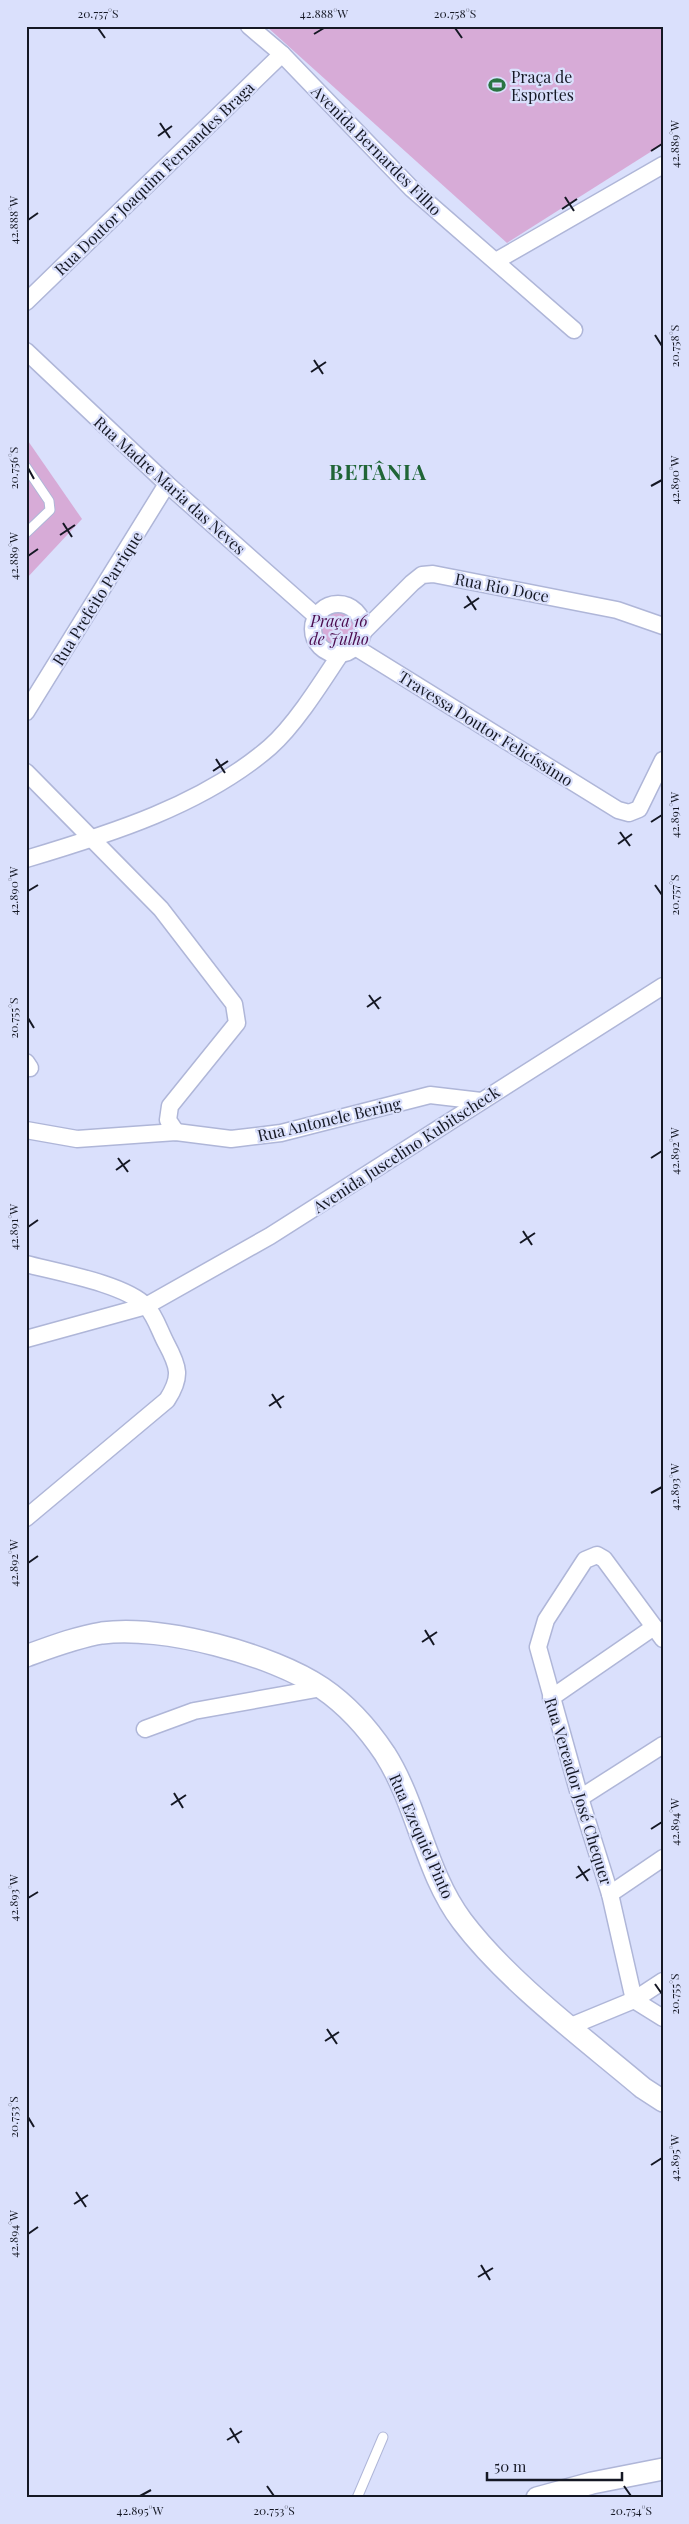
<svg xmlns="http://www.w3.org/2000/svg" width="689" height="2524" viewBox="0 0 689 2524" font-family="'Playfair Display',serif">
  <rect width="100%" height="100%" fill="#dae0fc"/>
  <g fill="#d7abd7">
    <path d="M266,26h397v118l-156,99z"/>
    <path d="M26,438l56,81 -56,60z"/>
    <path d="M342,609c13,4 18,12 17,25l-8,12 -13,4c-19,-4 -24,-20 -18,-36l7,-4z"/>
  </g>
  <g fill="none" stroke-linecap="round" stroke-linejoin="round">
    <g stroke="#afb6d8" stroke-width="11">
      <g id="service">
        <path d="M26,467l23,34 1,9 -24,23"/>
        <path d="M357,2498l26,-61"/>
      </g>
    </g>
    <g stroke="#afb6d8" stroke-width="19">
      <g id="minor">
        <path d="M249,26l33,28 129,134 163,142"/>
        <path d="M496,261l167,-96"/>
        <path d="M26,302l256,-248"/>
        <path d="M26,351l141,133 149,132"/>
        <circle cx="338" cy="629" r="25"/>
        <path d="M362,633l50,-50 10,-8 11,-1 184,36 46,16"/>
        <path d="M355,647l263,163 11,3 10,-4 24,-49"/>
        <path d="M26,712l141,-228"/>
        <path d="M26,772l135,137 73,95 3,19 -67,83 -2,14 8,12"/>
        <path d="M26,859c84,-25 177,-54 244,-112 25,-22 52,-65 71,-94"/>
        <path d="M26,1062l4,6"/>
        <path d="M26,1130l51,9 99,-7 55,7 50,-6 149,-38 51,6"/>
        <path d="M26,1264c31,8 99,20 120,42 9,9 14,26 20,37 13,24 16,34 1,57l-141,118"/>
        <path d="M26,1339l120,-33 124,-70 393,-250"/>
        <path d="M663,1639l-59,-80 -7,-4 -12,5 -39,60 -8,27 42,151 30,96 24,106 29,18"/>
        <path d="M551,1698l103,-71"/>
        <path d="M145,1729l49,-18 128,-23"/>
        <path d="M580,1798l83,-53"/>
        <path d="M610,1894l53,-36"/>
        <path d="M571,2026l63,-26 29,-19"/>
      </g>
    </g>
    <g stroke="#afb6d8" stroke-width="24">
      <g id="tertiary">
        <path d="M26,1656c25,-9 51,-19 76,-23 60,-8 170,21 220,55 25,17 47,42 63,66 33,52 40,118 77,167 46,61 122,117 181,167l20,13"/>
        <path d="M537,2498l55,-15 71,-14"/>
      </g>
    </g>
    <use href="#service" stroke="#fff" stroke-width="9"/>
    <use href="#minor" stroke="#fff" stroke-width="16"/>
    <use href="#tertiary" stroke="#fff" stroke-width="21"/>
  </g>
  <path fill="none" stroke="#151824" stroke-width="2" d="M98,28l7,10M455,28l7,10M314,34l10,-6M160,123l10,15M158,136l14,-10M651,151l11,-7M565,197l9,14M562,209l15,-10M28,220l10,-7M655,335l7,11M314,360l9,14M311,372l15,-10M28,468l6,11M651,486l11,-6M63,523l9,14M60,535l15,-10M28,556l10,-7M467,596l9,14M464,608l15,-10M216,759l9,14M213,771l15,-10M651,822l11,-7M620,832l10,14M618,844l14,-10M655,885l7,10M28,891l10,-6M369,995l10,14M367,1007l14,-10M28,1018l6,10M118,1158l10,14M651,1158l11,-7M116,1170l14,-10M28,1227l10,-7M523,1231l9,14M520,1243l15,-10M272,1394l9,14M269,1406l15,-10M651,1493l11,-6M28,1563l10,-7M425,1630l9,15M422,1642l15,-10M174,1793l9,15M171,1805l15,-10M651,1829l11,-7M578,1866l10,15M576,1878l14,-9M28,1898l10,-6M655,1984l7,10M327,2029l10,15M325,2041l14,-9M28,2117l6,10M651,2165l11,-7M76,2192l10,15M74,2204l14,-9M28,2234l10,-7M481,2265l9,15M478,2277l15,-9M230,2428l9,15M227,2440l15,-9M267,2486l7,10M624,2486l7,10M140,2496l11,-6"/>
  <defs>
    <g id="stadium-bare" transform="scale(1.35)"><path d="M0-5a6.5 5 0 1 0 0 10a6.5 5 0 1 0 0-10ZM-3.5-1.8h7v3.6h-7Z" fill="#2a7442" stroke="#dae0fc" stroke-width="2.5" paint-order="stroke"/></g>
  </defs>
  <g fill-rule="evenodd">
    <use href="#stadium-bare" x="497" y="85"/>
  </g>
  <g text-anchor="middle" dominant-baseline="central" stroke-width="4.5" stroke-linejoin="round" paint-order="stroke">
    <g font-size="16" fill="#151824" stroke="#dae0fc" text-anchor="start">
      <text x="511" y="76">Praça de<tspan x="511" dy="18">Esportes</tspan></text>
    </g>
    <g font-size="16" fill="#151824" stroke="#dae0fc">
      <text transform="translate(377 150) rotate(45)">Avenida Bernardes Filho</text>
      <text transform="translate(154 178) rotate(-44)">Rua Doutor Joaquim Fernandes Braga</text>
      <text transform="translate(170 485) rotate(42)">Rua Madre Maria das Neves</text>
      <text transform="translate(502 587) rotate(11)">Rua Rio Doce</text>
      <text transform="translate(97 598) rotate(-58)">Rua Prefeito Parrique</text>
      <text transform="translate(486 728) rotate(32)">Travessa Doutor Felicíssimo</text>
      <text transform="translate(329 1119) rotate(-13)">Rua Antonele Bering</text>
      <text transform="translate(406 1149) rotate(-33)">Avenida Juscelino Kubitscheck</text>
      <text transform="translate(579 1791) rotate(73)">Rua Vereador José Chequer</text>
      <text transform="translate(422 1836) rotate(66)">Rua Ezequiel Pinto</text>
    </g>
    <g font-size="16" font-style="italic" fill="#4b0b4e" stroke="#dae0fc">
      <text x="339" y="620">Praça 16<tspan x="339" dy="18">de Julho</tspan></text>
    </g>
    <g font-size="21" font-weight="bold" letter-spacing="1" fill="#206537" stroke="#dae0fc">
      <text x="378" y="471">BETÂNIA</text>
    </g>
  </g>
  <rect width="689" height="2524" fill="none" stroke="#dae0fc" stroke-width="55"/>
  <path d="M487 2472v8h135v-8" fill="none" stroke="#151824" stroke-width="2.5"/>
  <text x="494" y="2472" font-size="15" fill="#151824" stroke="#dae0fc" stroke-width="4" paint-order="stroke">50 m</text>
  <rect x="28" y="28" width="634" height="2468" fill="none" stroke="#151824" stroke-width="2"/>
  <g font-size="12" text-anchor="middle" fill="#151824">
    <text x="98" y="18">20.757°S</text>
    <text x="324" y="18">42.888°W</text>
    <text x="455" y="18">20.758°S</text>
    <text transform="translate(675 144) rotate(-90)" y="4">42.889°W</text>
    <text transform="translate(14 220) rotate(-90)" y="4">42.888°W</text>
    <text transform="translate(675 346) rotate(-90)" y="4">20.758°S</text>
    <text transform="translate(14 468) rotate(-90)" y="4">20.756°S</text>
    <text transform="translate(675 480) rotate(-90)" y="4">42.890°W</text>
    <text transform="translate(14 556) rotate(-90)" y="4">42.889°W</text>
    <text transform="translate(675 815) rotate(-90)" y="4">42.891°W</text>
    <text transform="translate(14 891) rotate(-90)" y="4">42.890°W</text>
    <text transform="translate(675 895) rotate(-90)" y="4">20.757°S</text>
    <text transform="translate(14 1018) rotate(-90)" y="4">20.755°S</text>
    <text transform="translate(675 1151) rotate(-90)" y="4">42.892°W</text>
    <text transform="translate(14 1227) rotate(-90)" y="4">42.891°W</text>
    <text transform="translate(675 1487) rotate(-90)" y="4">42.893°W</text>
    <text transform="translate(14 1563) rotate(-90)" y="4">42.892°W</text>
    <text transform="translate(675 1822) rotate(-90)" y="4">42.894°W</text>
    <text transform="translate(14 1898) rotate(-90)" y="4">42.893°W</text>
    <text transform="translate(675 1994) rotate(-90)" y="4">20.755°S</text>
    <text transform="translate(14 2117) rotate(-90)" y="4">20.753°S</text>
    <text transform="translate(675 2158) rotate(-90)" y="4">42.895°W</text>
    <text transform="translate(14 2234) rotate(-90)" y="4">42.894°W</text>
    <text x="140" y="2515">42.895°W</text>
    <text x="274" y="2515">20.753°S</text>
    <text x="631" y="2515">20.754°S</text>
  </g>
</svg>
